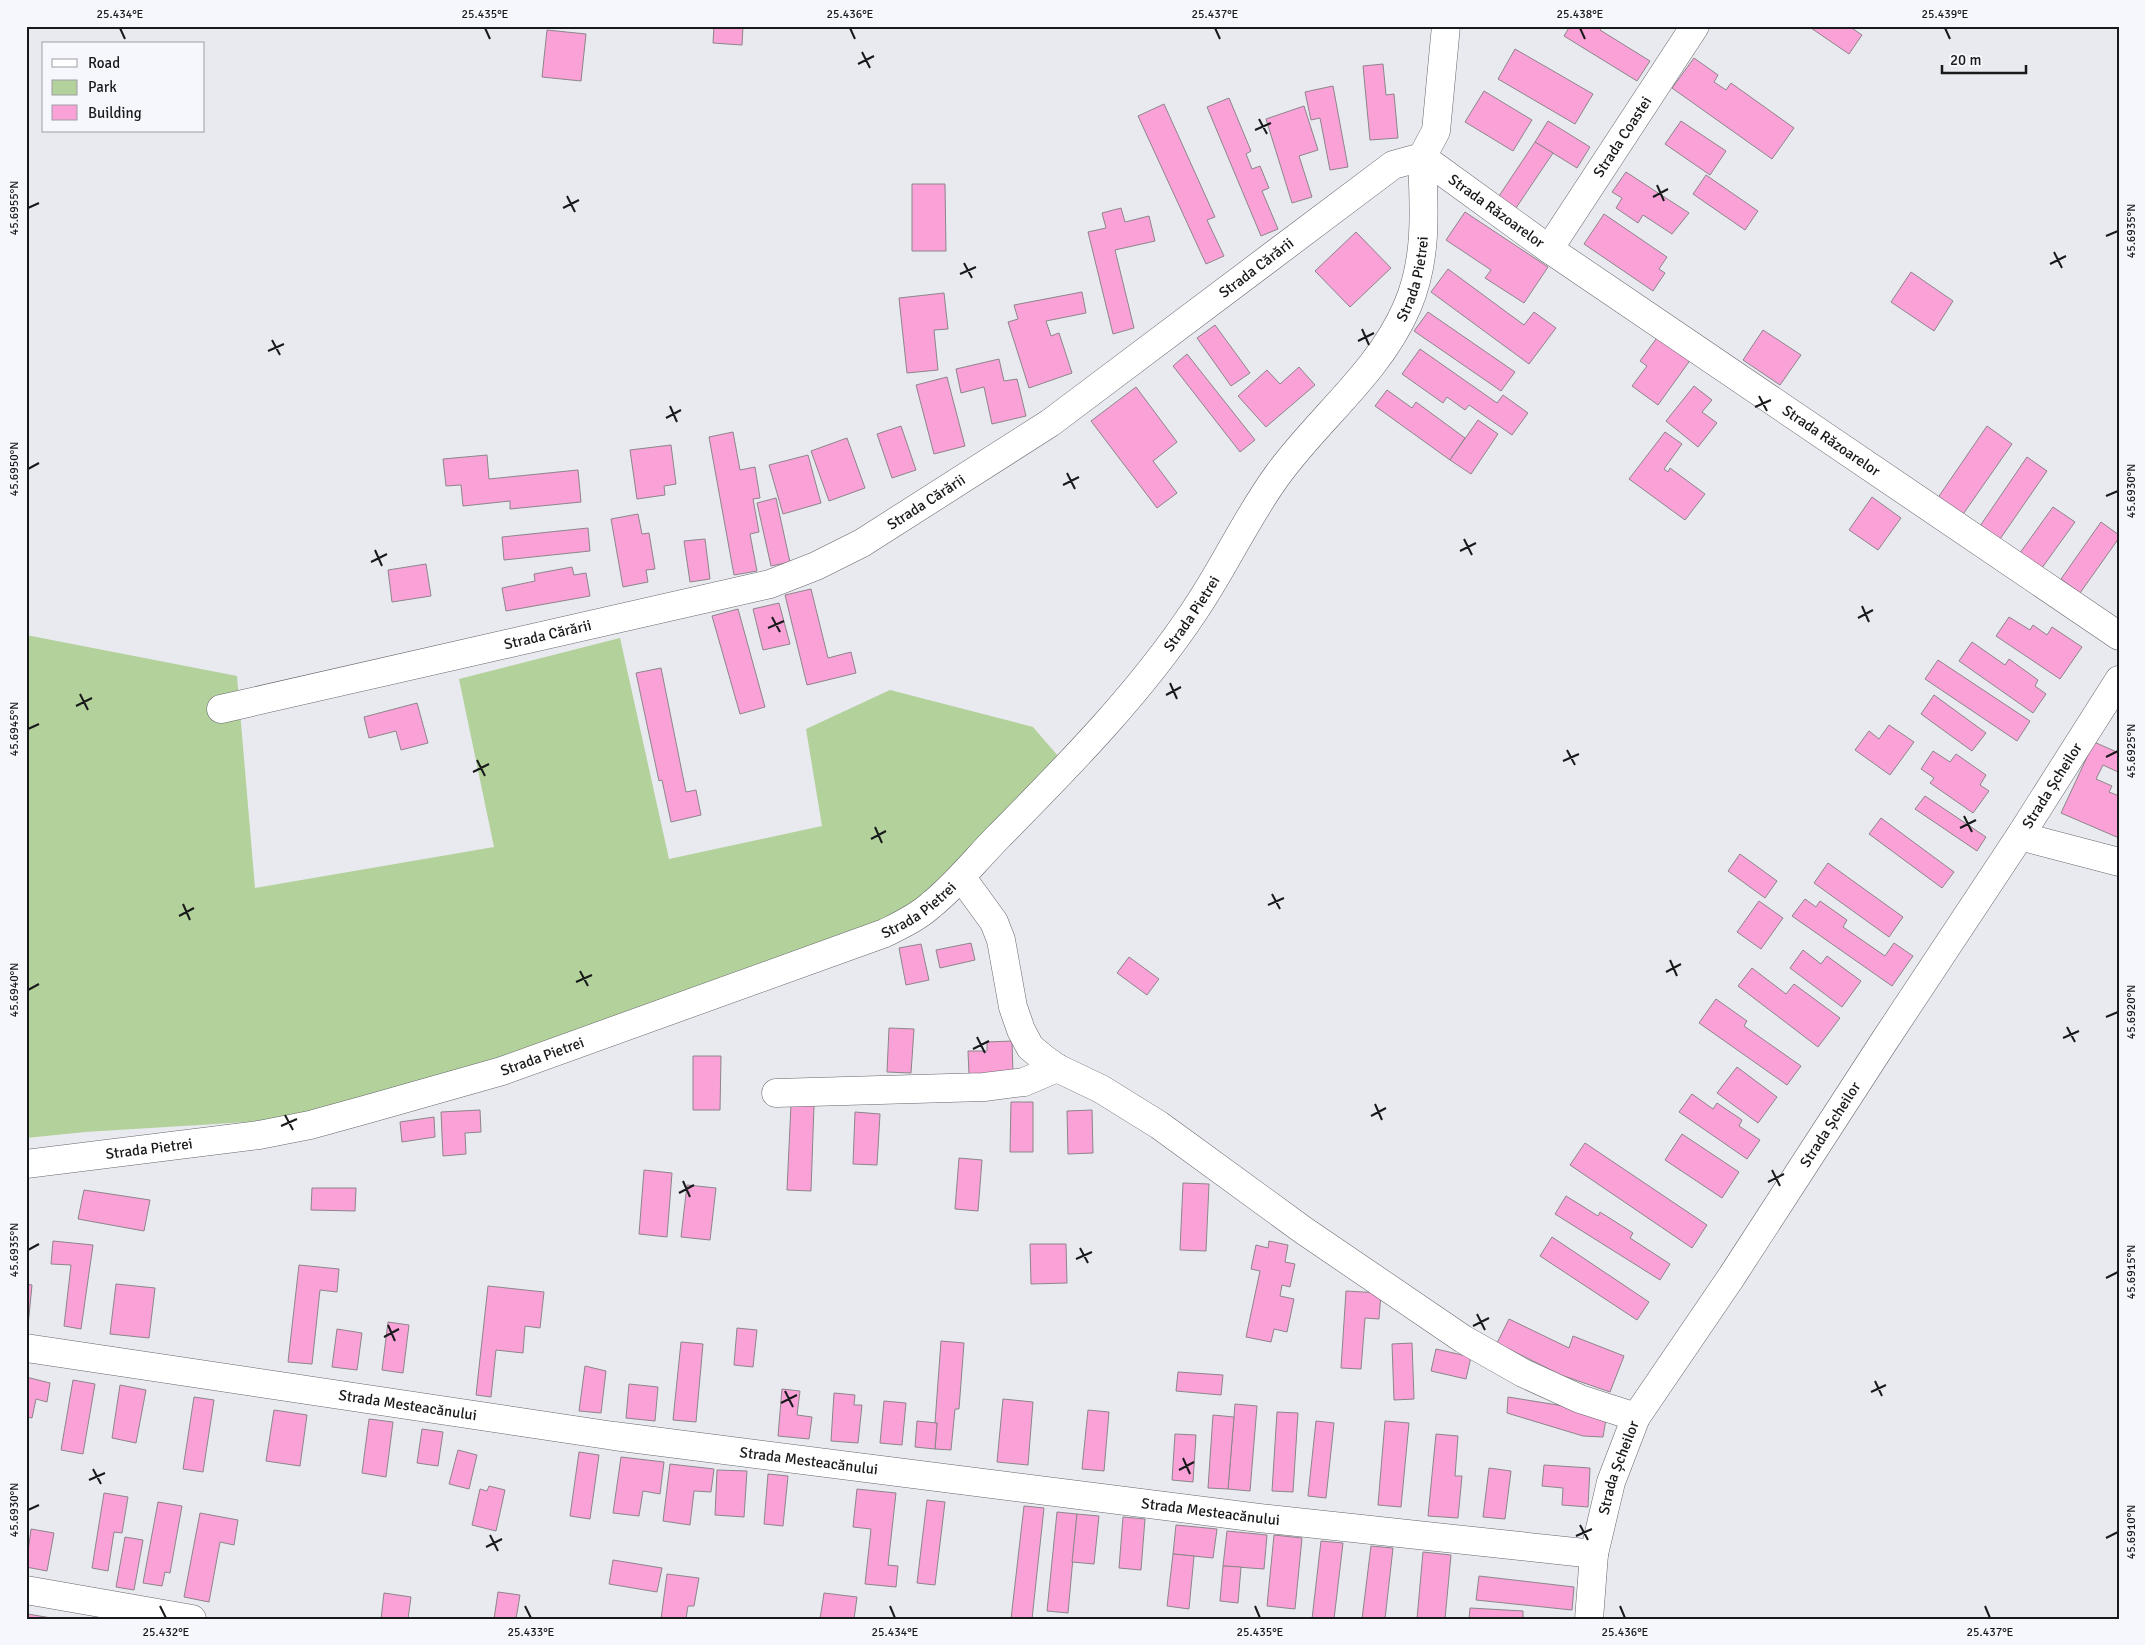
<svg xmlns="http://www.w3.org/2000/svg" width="2145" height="1645" viewBox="0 0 2145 1645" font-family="Signika,sans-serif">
  <rect width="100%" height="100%" fill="#e9e9f0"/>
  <path fill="#b3d19a" d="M26,635l211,41 18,212 239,-41 -35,-168 161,-41 49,221 153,-33 -16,-97 84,-39 143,37 25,29 -107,117 -58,47 -383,135 -231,65 -194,12 -59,6z"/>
  <g fill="#faa1d8" stroke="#8c8689">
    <path d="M714,26h29l-1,19 -29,-2z"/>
    <path d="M1570,26h32l-2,4 50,31 -13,20 -73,-45z"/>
    <path d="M1808,26h41l13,9 -13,19z"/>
    <path d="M547,30l39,4 -5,47 -39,-4z"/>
    <path d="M1515,49l78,45 -18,30 -77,-45z"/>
    <path d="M1694,58l24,17 -4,7 12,8 5,-7 63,45 -22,31 -100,-71z"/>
    <path d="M1383,64l3,31 8,-1 4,44 -28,2 -7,-74z"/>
    <path d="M1333,86l15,81 -18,3 -10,-52 -9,2 -6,-28z"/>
    <path d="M1484,91l48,29 -19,31 -48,-29z"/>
    <path d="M1229,98l22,53 -5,3 6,15 8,-3 9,22 -7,3 16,38 -17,7 -54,-129z"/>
    <path d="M1164,104l51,113 -8,3 17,36 -18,8 -68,-148z"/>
    <path d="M1304,106l14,44 -19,6 13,41 -20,6 -26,-84z"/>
    <path d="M1548,121l42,26 -13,21 -42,-26z"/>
    <path d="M1681,121l45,30 -16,24 -45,-31z"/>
    <path d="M1535,142l18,11 -37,55 -17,-12z"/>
    <path d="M1626,172l63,41 -17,21 -29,-19 -5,8 -22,-15 6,-10 -10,-6z"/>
    <path d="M1706,175l52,36 -13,19 -52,-36z"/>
    <path d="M912,184h33l1,67h-34z"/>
    <path d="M1121,208l4,14 24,-6 6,25 -40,9 19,78 -21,6 -25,-102 18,-4 -4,-15z"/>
    <path d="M1465,212l83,55 -24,36 -39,-25 6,-8 -45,-30z"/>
    <path d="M1604,214l63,43 -8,12 6,4 -12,18 -69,-47z"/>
    <path d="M1356,232l35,36 -41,39 -35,-36z"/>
    <path d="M1448,269l76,56 10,-13 22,16 -27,36 -98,-72z"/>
    <path d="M1911,272l42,29 -19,30 -43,-29z"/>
    <path d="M1082,292l4,21 -40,8 5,15 8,-3 13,40 -43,15 -21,-66 10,-3 -4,-14z"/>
    <path d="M944,293l4,36 -14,1 4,40 -31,3 -8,-75z"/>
    <path d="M1428,312l87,60 -14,19 -87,-60z"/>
    <path d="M1215,325l35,48 -19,13 -34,-48z"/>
    <path d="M1763,330l38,25 -21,30 -37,-25z"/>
    <path d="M1659,335l32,24 -33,46 -26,-19 15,-20 -7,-5z"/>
    <path d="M1420,349l77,54 6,-8 25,18 -16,22 -43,-30 -4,5 -18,-13 -4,6 -41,-29z"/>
    <path d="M1187,354l68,86 -15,12 -67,-86z"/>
    <path d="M999,359l5,22 13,-2 9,37 -34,8 -8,-37 -23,6 -5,-24z"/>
    <path d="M1299,367l16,18 -49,42 -28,-31 29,-26 13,14z"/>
    <path d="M947,377l18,69 -31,8 -18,-69z"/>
    <path d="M1694,386l18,14 -10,12 15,11 -19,24 -32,-26z"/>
    <path d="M1136,387l41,55 -24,19 24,32 -20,15 -66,-87z"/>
    <path d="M1387,390l25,18 4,-6 49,36 -15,22 -75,-54z"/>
    <path d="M1478,420l20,14 -27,40 -21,-14z"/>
    <path d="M901,426l15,44 -24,8 -15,-44z"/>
    <path d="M1987,426l25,18 -53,76 -24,-18z"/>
    <path d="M733,432l7,38 15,-3 5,31 -7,1 6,33 -9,2 7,37 -23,4 -25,-138z"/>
    <path d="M1665,432l17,12 -18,25 4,3 2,-4 35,26 -20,26 -56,-41z"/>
    <path d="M847,438l18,50 -36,13 -18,-50z"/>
    <path d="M671,445l5,39 -12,2 1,9 -28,4 -7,-49z"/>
    <path d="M487,455l2,24 89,-9 3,32 -71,7v-8l-47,5 -2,-21 -15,1 -3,-27z"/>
    <path d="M808,455l13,48 -38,11 -14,-49z"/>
    <path d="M2027,457l20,14 -47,68 -20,-13z"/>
    <path d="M1872,497l29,21 -23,32 -29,-20z"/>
    <path d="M776,498l14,64 -19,4 -14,-63z"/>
    <path d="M2053,507l22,15 -36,50 -22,-15z"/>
    <path d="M638,514l4,20 7,-1 6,36 -9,1 2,12 -25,5 -12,-68z"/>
    <path d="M2101,522l18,13v3l-39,55 -19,-14z"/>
    <path d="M588,528l2,23 -86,9 -2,-23z"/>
    <path d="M705,539l5,40 -20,3 -6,-41z"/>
    <path d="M426,564l5,32 -39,6 -4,-32z"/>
    <path d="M572,567l2,8 12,-2 4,23 -84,15 -4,-23 33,-7 -1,-7z"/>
    <path d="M811,589l17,69 23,-6 5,21 -49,12 -22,-90z"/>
    <path d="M779,603l11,41 -27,6 -10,-41z"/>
    <path d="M738,609l27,98 -25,7 -28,-98z"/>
    <path d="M2009,617l21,13 3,-5 14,10 5,-8 30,20 -22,32 -64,-43z"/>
    <path d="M1972,642l33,23 4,-6 29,21 -3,6 11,8 -13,19 -74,-52z"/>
    <path d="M1938,660l92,61 -13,20 -92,-62z"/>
    <path d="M661,668l25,124 10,-2 5,25 -30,7 -9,-42 -3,1 -23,-108z"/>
    <path d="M1934,695l52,38 -14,18 -51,-37z"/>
    <path d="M417,703l11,40 -27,7 -5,-19 -27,7 -5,-21z"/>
    <path d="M1889,725l25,17 -24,33 -35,-25 14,-19 10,8z"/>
    <path d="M2094,742l25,11 -1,19 -15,-7 -7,14 16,7 -3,6 10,4v42l-58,-25z"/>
    <path d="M1933,751l17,11 6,-8 30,21 -6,10 9,6 -16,22 -43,-30 4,-5 -13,-9z"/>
    <path d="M1925,796l61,41 -9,14 -62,-42z"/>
    <path d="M1881,818l73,54 -12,16 -73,-54z"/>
    <path d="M1740,854l37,27 -12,17 -37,-27z"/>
    <path d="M1828,863l75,54 -14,20 -75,-54z"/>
    <path d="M1805,899l11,8 4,-6 27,19 -4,7 42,29 9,-13 19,13 -21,30 -100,-70z"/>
    <path d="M1759,901l24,17 -22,31 -24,-17z"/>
    <path d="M971,943l4,17 -35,8 -4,-18z"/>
    <path d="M921,944l8,36 -23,5 -7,-37z"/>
    <path d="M1803,950l18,14 6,-8 34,25 -19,26 -52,-39z"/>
    <path d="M1129,957l30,22 -12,16 -30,-22z"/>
    <path d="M1752,968l34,26 8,-10 46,34 -22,29 -80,-61z"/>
    <path d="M1716,999l31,22 -3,5 57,40 -14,19 -88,-62z"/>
    <path d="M889,1028l25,1 -3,44 -24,-1z"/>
    <path d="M1012,1041l1,33 -44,1 -1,-24h19v-9z"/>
    <path d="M693,1056h28l-1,54h-27z"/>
    <path d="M1737,1067l40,30 -19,26 -41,-30z"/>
    <path d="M1692,1094l21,15 4,-6 25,17 -3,6 21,14 -13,19 -68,-47z"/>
    <path d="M1011,1102h22v50h-23z"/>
    <path d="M791,1104l23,1 -3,86 -24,-1z"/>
    <path d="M480,1110l1,22 -16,1 1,21 -23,2 -2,-44z"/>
    <path d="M1092,1110l1,43 -25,1 -1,-43z"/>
    <path d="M855,1112l25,2 -3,51 -24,-1z"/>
    <path d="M434,1117l1,20 -33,5 -2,-20z"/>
    <path d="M1682,1134l57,38 -17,26 -57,-38z"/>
    <path d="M1585,1143l122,82 -15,23 -122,-83z"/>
    <path d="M959,1158l23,2 -4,51 -23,-2z"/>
    <path d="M644,1170l28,3 -5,64 -28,-3z"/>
    <path d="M1183,1183l26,1 -3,67 -26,-1z"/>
    <path d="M687,1185l29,3 -6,52 -29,-3z"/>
    <path d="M312,1188h44l-1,23 -44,-1z"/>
    <path d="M84,1190l66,10 -6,31 -66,-12z"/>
    <path d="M1566,1196l32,20 2,-4 33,21 -3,5 40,26 -10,16 -105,-66z"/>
    <path d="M1552,1237l97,65 -12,18 -97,-64z"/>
    <path d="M53,1241l40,4 -12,84 -17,-3 7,-61 -20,-1z"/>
    <path d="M1269,1241l19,4 -3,17 10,2 -5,23 -8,-2 -2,11 14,3 -7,33 -13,-3 -3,13 -25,-5 14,-66 -9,-2 5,-24 12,3z"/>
    <path d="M1030,1244h36l1,39 -36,1z"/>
    <path d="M299,1265l40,4 -2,23 -17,-2 -8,74 -24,-2z"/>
    <path d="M26,1284l6,1 -4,41h-2z"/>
    <path d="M116,1284l39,4 -6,50 -39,-4z"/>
    <path d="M488,1286l56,6 -4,36 -15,-2 -2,27 -27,-3 -5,47 -15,-2z"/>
    <path d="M1346,1291l35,2 -2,26 -14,-1 -4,51 -20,-1z"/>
    <path d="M1509,1319l60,29 4,-12 51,20 -14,36 -49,-17 -64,-32z"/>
    <path d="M388,1322l21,3 -6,48 -21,-3z"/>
    <path d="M737,1328l20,2 -4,37 -19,-2z"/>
    <path d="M337,1329l25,4 -5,37 -25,-3z"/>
    <path d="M941,1341l23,2 -5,66h-4l-4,41 -16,-1 2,-26h-2z"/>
    <path d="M681,1342l22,2 -7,78 -23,-2z"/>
    <path d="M1412,1343l2,56 -20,1 -2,-56z"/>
    <path d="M1436,1349l35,8 -5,22 -35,-8z"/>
    <path d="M585,1366l21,5 -5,42 -22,-2z"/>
    <path d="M1178,1372l45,3 -2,20 -45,-4z"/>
    <path d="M26,1377l24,6 -3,19 -11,-3 -4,19 -6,-1z"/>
    <path d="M73,1380l22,4 -12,70 -22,-4z"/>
    <path d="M629,1384l29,3 -3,34 -29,-3z"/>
    <path d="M120,1385l26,5 -10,53 -24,-5z"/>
    <path d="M782,1389l18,2 -3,24 15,2 -3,22 -31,-3z"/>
    <path d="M834,1393l21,2 -1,10h8l-4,38 -27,-2z"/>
    <path d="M194,1397l20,3 -11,72 -20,-3z"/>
    <path d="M1508,1397l99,16 -4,24 -20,-1 -76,-23z"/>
    <path d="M1003,1399l30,3 -5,63 -31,-3z"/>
    <path d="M884,1401l22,2 -4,42 -22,-2z"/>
    <path d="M1235,1404l22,2 -7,85 -22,-2z"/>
    <path d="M274,1410l33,5 -7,51 -34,-5z"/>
    <path d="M1088,1410l21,2 -5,59 -22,-2z"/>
    <path d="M1277,1412l21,1 -5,79 -21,-1z"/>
    <path d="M1213,1415l21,2 -6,72 -20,-1z"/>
    <path d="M369,1419l24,3 -7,55 -24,-4z"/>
    <path d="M917,1421l20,2 -2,26 -20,-2z"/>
    <path d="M1316,1421l18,2 -8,75 -18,-2z"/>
    <path d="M1385,1421l24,2 -8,84 -23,-2z"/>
    <path d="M422,1429l21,3 -5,34 -21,-3z"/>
    <path d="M1175,1434l21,1 -3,47 -21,-2z"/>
    <path d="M1436,1434l22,2 -3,40h7l-4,42 -30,-2z"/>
    <path d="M458,1450l19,5 -8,34 -20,-5z"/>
    <path d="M579,1452l20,3 -9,64 -20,-3z"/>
    <path d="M621,1457l43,5 -4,32 -17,-3 -4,25 -26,-3z"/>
    <path d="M670,1464l44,5 -3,23 -17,-1 -4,34 -27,-4z"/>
    <path d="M1544,1465l46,3 -2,39 -26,-2 1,-17 -21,-2z"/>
    <path d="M1489,1468l22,3 -6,48 -22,-2z"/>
    <path d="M717,1470l30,1 -3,46 -29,-2z"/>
    <path d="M768,1474l20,2 -5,50 -19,-2z"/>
    <path d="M489,1486l16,4 -9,41 -24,-6 8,-36 7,2z"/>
    <path d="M857,1489l39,4 -8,72 10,1 -2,21 -31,-3 6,-55 -18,-2z"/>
    <path d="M104,1493l24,4 -6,36 -8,-1 -6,39 -16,-3z"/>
    <path d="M927,1500l18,2 -10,83 -18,-2z"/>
    <path d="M158,1502l24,4 -12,67 -5,-1 -3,14 -19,-3z"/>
    <path d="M1024,1506l20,2 -12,111h-21z"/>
    <path d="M1057,1512l20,2 -9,99 -21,-2z"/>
    <path d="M200,1513l38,7 -4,25 -14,-3 -11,60 -25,-5z"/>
    <path d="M1077,1514l22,2 -5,48 -22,-2z"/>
    <path d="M1123,1517l22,2 -4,51 -22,-2z"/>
    <path d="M1176,1525l41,4 -4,29 -40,-4z"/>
    <path d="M31,1529l23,4 -7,38 -21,-4z"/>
    <path d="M1227,1531l40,4 -3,34 -41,-3z"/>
    <path d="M1274,1535l28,3 -7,71 -28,-3z"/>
    <path d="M125,1537l18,3 -9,50 -18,-3z"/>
    <path d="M1321,1541l22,2 -9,76h-22z"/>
    <path d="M1371,1546l22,2 -8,71h-23z"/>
    <path d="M1423,1552l28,3 -6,64h-28z"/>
    <path d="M1173,1554l21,2 -5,53 -22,-3z"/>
    <path d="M613,1560l49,8 -5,24 -48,-8z"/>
    <path d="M1223,1566l18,1 -3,36 -18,-2z"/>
    <path d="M667,1574l32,4 -5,28h-6l-2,13h-25z"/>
    <path d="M1479,1576l95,11 -2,23 -96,-10z"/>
    <path d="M498,1592l22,3 -4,24h-22z"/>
    <path d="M384,1593l27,4 -3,22h-27z"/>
    <path d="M824,1593l33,4 -3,22h-34z"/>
    <path d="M1470,1608l53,3v8h-54z"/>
    <path d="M28,1614l23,4v1h-23z"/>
  </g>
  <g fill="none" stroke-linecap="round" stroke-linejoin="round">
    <g stroke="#65666c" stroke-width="29">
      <g id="minor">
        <path id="s1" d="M1422,157l127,92 570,387"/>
        <path id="s2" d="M1549,249l146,-223"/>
        <path id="s3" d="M221,709l549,-125 46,-18 46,-23 188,-120 343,-258 29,-8 14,-26 10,-105"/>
        <path d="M2020,836l99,26"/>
        <path d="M962,878l32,44 7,18 12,67 8,23 9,17 13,11 14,10 44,21 58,36 144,105 160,109 60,34 57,26 56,18"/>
        <path d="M776,1093l208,-6 40,-5 33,-14"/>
        <path id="s4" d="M26,1164l233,-29 51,-10 58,-16 134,-38 383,-138c16,-8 33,-16 46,-28 26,-21 45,-46 69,-70 69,-70 140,-142 195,-225 30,-44 52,-94 84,-137 42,-57 100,-101 128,-166 21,-48 17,-99 15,-150"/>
        <path id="s5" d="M26,1348l588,88 645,82 335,36"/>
        <path d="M26,1590l166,29"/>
        <path id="s6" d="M1589,1619l5,-65 17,-72 25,-65 96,-141 151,-233 137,-207 99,-156"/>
      </g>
    </g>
    <use href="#minor" stroke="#fff" stroke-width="28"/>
  </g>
  <path fill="none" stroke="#18191b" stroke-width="2" d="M120,28l5,11M485,28l5,11M850,28l5,11M1215,28l5,11M1580,28l5,11M1945,28l5,11M862,52l8,16M858,64l16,-8M1259,119l8,15M1255,130l16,-7M1657,185l7,16M567,196l8,16M1653,197l15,-8M28,208l11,-5M563,208l16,-8M2106,236l12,-5M2054,252l8,16M964,263l8,15M2050,264l16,-8M960,274l16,-7M1362,329l7,16M272,340l8,15M1358,341l16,-8M268,351l16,-7M1759,396l8,15M670,406l7,16M1755,407l16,-7M666,418l15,-8M28,469l11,-6M1067,473l8,16M1063,485l16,-8M2106,496l12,-5M1464,539l8,16M375,550l7,16M1460,551l16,-8M371,562l16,-8M1862,606l7,16M772,617l8,15M1858,618l15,-8M768,628l16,-7M1170,683l7,16M80,694l8,16M1166,695l15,-8M76,706l16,-8M28,729l11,-5M1567,750l8,15M2106,757l12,-6M477,760l8,16M1563,761l16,-7M473,772l16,-8M1964,816l8,16M875,827l7,16M1960,828l16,-8M871,839l15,-8M1272,894l8,15M183,904l7,16M1268,905l16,-7M179,916l15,-8M1670,960l7,16M580,971l8,15M1666,972l15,-8M576,982l16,-7M28,990l11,-6M2106,1017l12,-5M2067,1027l8,15M977,1037l8,16M2063,1038l16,-7M973,1049l16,-8M1375,1104l7,16M285,1115l8,15M1371,1116l15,-8M281,1126l16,-7M1772,1170l8,16M683,1181l7,16M1768,1182l16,-8M679,1193l15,-8M1080,1248l8,15M28,1250l11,-6M1076,1259l16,-7M2106,1278l12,-6M1477,1314l8,16M388,1325l7,16M1473,1326l16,-8M384,1337l15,-8M1875,1381l7,15M785,1391l8,16M1871,1392l15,-7M781,1403l16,-8M1183,1458l7,16M93,1469l8,15M1179,1470l15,-8M89,1480l16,-7M28,1510l11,-5M1580,1525l8,15M490,1535l8,16M1576,1536l16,-7M2106,1538l12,-6M486,1547l16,-8M160,1606l6,12M525,1606l6,12M890,1606l5,12M1255,1606l5,12M1620,1606l5,12M1985,1606l5,12"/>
  <g text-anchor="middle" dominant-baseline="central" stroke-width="4.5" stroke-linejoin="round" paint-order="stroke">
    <g font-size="15" fill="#18191b" stroke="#f6f7fd">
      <text stroke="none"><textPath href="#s2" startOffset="134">Strada Coastei</textPath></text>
      <text stroke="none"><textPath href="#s1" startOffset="92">Strada Răzoarelor</textPath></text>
      <text stroke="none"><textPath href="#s3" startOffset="1145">Strada Cărării</textPath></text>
      <text stroke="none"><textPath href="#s4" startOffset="1744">Strada Pietrei</textPath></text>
      <text stroke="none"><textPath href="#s1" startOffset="498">Strada Răzoarelor</textPath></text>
      <text stroke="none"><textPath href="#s3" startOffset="740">Strada Cărării</textPath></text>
      <text stroke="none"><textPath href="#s4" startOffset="1339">Strada Pietrei</textPath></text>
      <text stroke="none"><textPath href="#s3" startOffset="335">Strada Cărării</textPath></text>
      <text stroke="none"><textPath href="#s6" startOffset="965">Strada Șcheilor</textPath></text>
      <text stroke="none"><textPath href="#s4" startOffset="934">Strada Pietrei</textPath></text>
      <text stroke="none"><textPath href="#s4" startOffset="529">Strada Pietrei</textPath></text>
      <text stroke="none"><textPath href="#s6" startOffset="560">Strada Șcheilor</textPath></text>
      <text stroke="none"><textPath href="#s4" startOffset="124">Strada Pietrei</textPath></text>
      <text stroke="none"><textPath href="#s5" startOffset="386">Strada Mesteacănului</textPath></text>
      <text stroke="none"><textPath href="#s5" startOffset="791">Strada Mesteacănului</textPath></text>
      <text stroke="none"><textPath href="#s6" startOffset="155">Strada Șcheilor</textPath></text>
      <text stroke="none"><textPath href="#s5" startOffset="1196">Strada Mesteacănului</textPath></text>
    </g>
  </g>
  <rect width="2145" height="1645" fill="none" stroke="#f6f7fd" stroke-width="55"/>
  <rect x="42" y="42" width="162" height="90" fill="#f6f7fd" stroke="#9d9ea3"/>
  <rect x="52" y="59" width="25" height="8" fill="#ffffff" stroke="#9d9ea3"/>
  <text x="88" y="68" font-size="15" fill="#18191b">Road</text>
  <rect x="52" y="80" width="25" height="15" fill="#b3d19a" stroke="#9d9ea3"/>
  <text x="88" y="92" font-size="15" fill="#18191b">Park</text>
  <rect x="52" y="105" width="25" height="15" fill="#faa1d8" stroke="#9d9ea3"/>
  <text x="88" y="118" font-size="15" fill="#18191b">Building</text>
  <path d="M1942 65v8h84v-8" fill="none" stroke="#18191b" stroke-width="2.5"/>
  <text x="1950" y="65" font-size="15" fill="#18191b" stroke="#f6f7fd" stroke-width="4" paint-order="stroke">20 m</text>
  <rect x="28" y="28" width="2090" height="1590" fill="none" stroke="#18191b" stroke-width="2"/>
  <g font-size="12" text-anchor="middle" fill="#18191b">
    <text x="120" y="18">25.434°E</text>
    <text x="485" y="18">25.435°E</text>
    <text x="850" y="18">25.436°E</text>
    <text x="1215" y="18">25.437°E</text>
    <text x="1580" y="18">25.438°E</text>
    <text x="1945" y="18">25.439°E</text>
    <text transform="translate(14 208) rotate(-90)" y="4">45.6955°N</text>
    <text transform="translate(2131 231) rotate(-90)" y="4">45.6935°N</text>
    <text transform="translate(14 469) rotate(-90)" y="4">45.6950°N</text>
    <text transform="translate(2131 491) rotate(-90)" y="4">45.6930°N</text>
    <text transform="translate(14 729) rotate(-90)" y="4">45.6945°N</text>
    <text transform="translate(2131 751) rotate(-90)" y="4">45.6925°N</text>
    <text transform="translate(14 990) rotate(-90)" y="4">45.6940°N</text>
    <text transform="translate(2131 1012) rotate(-90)" y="4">45.6920°N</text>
    <text transform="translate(14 1250) rotate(-90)" y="4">45.6935°N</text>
    <text transform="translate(2131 1272) rotate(-90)" y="4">45.6915°N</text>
    <text transform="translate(14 1510) rotate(-90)" y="4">45.6930°N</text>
    <text transform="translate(2131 1532) rotate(-90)" y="4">45.6910°N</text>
    <text x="166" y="1636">25.432°E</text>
    <text x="531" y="1636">25.433°E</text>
    <text x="895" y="1636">25.434°E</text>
    <text x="1260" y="1636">25.435°E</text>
    <text x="1625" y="1636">25.436°E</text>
    <text x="1990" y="1636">25.437°E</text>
  </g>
</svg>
